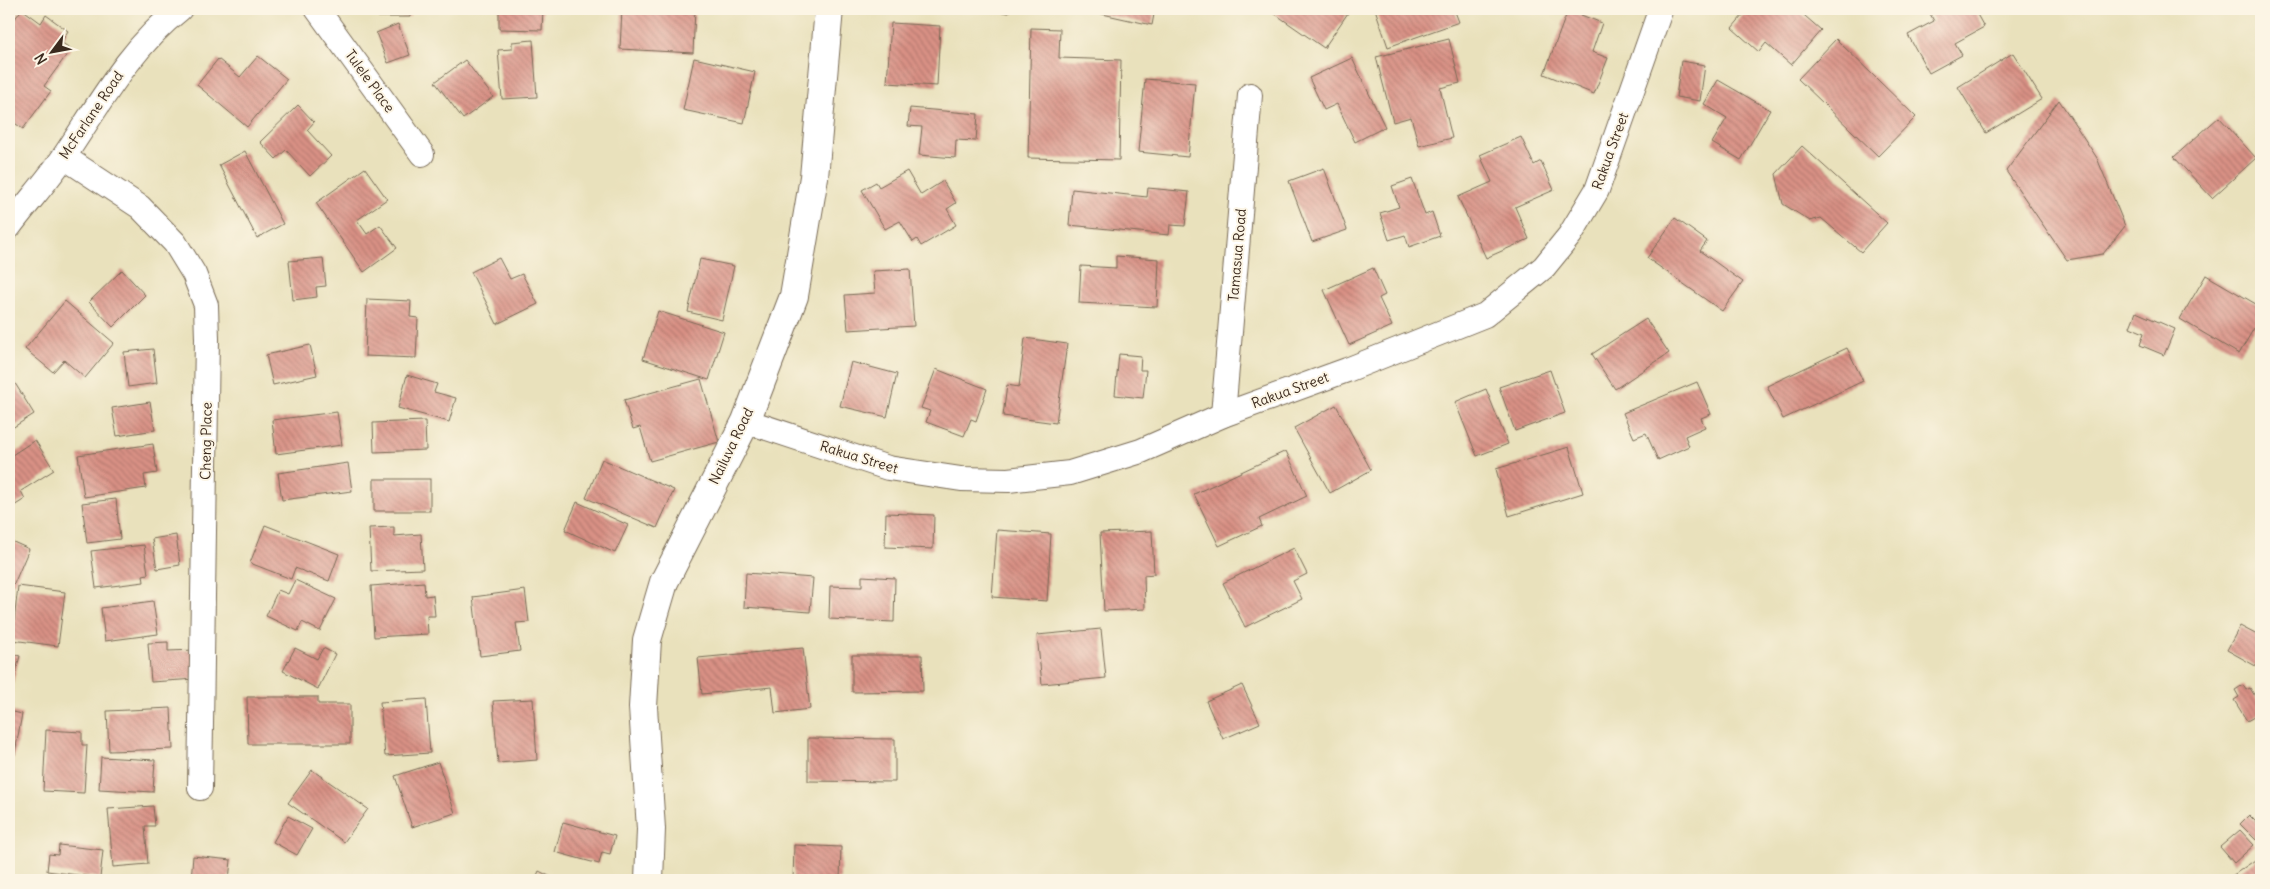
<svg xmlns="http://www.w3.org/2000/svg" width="2270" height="889" viewBox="0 0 2270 889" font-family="Delius,sans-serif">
  <defs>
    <pattern id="building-back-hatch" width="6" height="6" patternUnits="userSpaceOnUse" patternTransform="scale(1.25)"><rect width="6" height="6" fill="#d99185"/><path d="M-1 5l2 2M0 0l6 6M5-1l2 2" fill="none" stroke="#b1776c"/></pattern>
  </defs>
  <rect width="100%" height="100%" fill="#fcf5e5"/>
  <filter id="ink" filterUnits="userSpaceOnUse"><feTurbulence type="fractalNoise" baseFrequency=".02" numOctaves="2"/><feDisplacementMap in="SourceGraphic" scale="10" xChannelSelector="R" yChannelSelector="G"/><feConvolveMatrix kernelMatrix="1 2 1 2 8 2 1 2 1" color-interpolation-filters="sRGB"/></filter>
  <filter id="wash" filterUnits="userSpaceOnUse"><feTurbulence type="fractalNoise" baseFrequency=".0096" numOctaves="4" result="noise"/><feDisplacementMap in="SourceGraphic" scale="20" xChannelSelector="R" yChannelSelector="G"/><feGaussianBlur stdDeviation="1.12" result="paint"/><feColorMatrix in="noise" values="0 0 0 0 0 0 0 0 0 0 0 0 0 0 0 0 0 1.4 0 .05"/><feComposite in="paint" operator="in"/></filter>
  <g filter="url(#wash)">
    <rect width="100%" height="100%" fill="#e9e1bc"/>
    <g id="blocks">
      <g fill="url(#building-back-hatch)">
        <path d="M22,9l19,14 5,-8 22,16 -7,11 10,7 -27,37 7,5 -28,38 -14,-10v-92z"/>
        <path d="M377,9h33v8h-32z"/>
        <path d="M499,9h44l-1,21 -43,-1z"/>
        <path d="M622,9h73l-2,44 -73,-4z"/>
        <path d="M983,9h26v4z"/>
        <path d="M1099,9h56l-3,16 -54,-12z"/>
        <path d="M1268,9h80l2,1 -26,38z"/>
        <path d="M1375,9h79l5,13 -71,25z"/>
        <path d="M1748,9h49l24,21 -30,35 -25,-22 -7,9 -27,-24z"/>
        <path d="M1930,9h44l10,18 -29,16 7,12 -33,18 -21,-38 26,-14 -6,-11z"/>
        <path d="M1568,10l34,13 -10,29 16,6 -14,36 -50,-20z"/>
        <path d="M891,23l49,3 -3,60 -50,-3z"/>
        <path d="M398,24l12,31 -22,8 -12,-30z"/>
        <path d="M1031,28l29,1 -1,29 62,2 -2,100 -91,-2z"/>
        <path d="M1449,39l11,44 -20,5 12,50 -33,8 -8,-29 -18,5 -17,-65z"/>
        <path d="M1836,39l80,78 -38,39 -80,-77z"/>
        <path d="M533,40l4,57 -35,2 -4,-49 14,-1v-7z"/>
        <path d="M2013,53l29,46 -56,34 -28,-46z"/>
        <path d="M258,56l29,23 -40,48 -50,-42 21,-26 22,18z"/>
        <path d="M694,58l61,14 -11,51 -61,-13z"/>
        <path d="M1352,58l33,69 -30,15 -18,-38 -13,6 -15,-32z"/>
        <path d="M465,60l28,37 -30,22 -28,-37z"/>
        <path d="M1681,61l24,4 -5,36 -24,-4z"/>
        <path d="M1145,79l50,4 -7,74 -50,-5z"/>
        <path d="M1718,80l52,30 -29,50 -29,-17 15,-25 -23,-14z"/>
        <path d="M2059,100l38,58 28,68 -22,28 -36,6 -61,-89z"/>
        <path d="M298,105l16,17 -7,8 24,26 -21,20 -24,-26 -10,9 -16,-17z"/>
        <path d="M910,108l68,6 -2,27 -20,-1 -1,18 -36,-3 3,-28 -14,-1z"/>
        <path d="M2219,117l37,41 -44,40 -38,-41z"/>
        <path d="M1521,137l13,28 7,-4 13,29 -39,17 14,32 -43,19 -28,-61 34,-15 -12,-27z"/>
        <path d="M1802,146l85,77 -26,29 -40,-34 -11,3 -27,-17 -7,-30z"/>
        <path d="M245,151l38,73 -26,14 -38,-73z"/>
        <path d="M365,168l22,31 -30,21 10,14 13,-9 17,23 -33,24 -48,-69z"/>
        <path d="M1324,168l23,62 -35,12 -23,-61z"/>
        <path d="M907,171l14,24 22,-14 13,22 -9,6 9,16 -35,21 -4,-7 -4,3 -13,-21 -15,8 -23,-39 14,-8 3,5z"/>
        <path d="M1412,179l13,36 7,-3 8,24 -31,11 -4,-12 -16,5 -9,-27 19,-6 -7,-21z"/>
        <path d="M1148,188l41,4 -4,34 -15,-1 -1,10 -100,-10 3,-36 75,8z"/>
        <path d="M1675,218l32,23 -7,10 43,31 -21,29 -75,-53z"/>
        <path d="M1116,256l43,3 -2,48 -78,-4 2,-37 35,2z"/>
        <path d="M323,258l3,28 -10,1 1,10 -24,3 -4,-39z"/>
        <path d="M499,258l11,21 12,-5 16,30 -41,20 -26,-52z"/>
        <path d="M700,259l34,7 -12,54 -34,-8z"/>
        <path d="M1373,268l12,27 -6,3 13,28 -43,19 -25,-55z"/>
        <path d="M910,269l4,57 -66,4 -3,-35 30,-2 -2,-22z"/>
        <path d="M122,270l23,25 -32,32 -24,-25z"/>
        <path d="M2206,275l55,32v9l-22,38 -59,-35z"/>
        <path d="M367,299l44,2 -1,16 8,1 -2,40 -51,-2z"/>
        <path d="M65,301l49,42 -29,35 -21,-18 -11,12 -28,-23z"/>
        <path d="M658,311l66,21 -15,48 -66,-21z"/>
        <path d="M2136,312l39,17 -11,26 -24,-10 4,-12 -14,-6z"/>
        <path d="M1646,319l23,34 -54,36 -23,-35z"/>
        <path d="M1025,338l42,6 -11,79 -53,-7 4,-31 12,2z"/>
        <path d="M310,345l7,30 -44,10 -7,-30z"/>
        <path d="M1847,348l16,33 -80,38 -16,-33z"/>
        <path d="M153,349l4,34 -29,4 -4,-35z"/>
        <path d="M1119,354l22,2 -1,14h6l-3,28 -28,-3z"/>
        <path d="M851,362l46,12 -10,43 -47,-11z"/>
        <path d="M936,369l51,20 -11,32 -5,-2 -7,17 -38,-14 4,-11 -9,-3z"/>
        <path d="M1550,370l15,43 -50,18 -16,-44z"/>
        <path d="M407,375l30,9 -3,8 22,6 -7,24 -51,-14z"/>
        <path d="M701,379l18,63 -69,19 -10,-34 -7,2 -9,-29z"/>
        <path d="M13,380l21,34 -25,16v-48z"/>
        <path d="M1697,382l14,32 -10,4 4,9 -20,9 4,10 -31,14 -12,-27 -12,5 -11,-25z"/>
        <path d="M1486,389l22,55 -31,12 -22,-54z"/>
        <path d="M150,402l5,28 -38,6 -5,-28z"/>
        <path d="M1336,405l35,65 -41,23 -36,-65z"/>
        <path d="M337,412l5,33 -66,9 -4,-34z"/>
        <path d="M425,421l1,29 -52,2 -1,-29z"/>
        <path d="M35,440l19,30 -33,21 4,8 -16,10v-52z"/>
        <path d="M153,444l4,29 -13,2 2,13 -62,9 -6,-42z"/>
        <path d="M1569,447l14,46 -74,23 -13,-47z"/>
        <path d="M1286,451l21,45 -48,23 3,7 -43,20 -25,-52z"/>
        <path d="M602,459l72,31 -17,38 -71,-30z"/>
        <path d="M348,463l4,28 -70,9 -4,-27z"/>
        <rect x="374" y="479" width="56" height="32"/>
        <path d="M116,499l4,40 -33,4 -5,-40z"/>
        <path d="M577,502l51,23 -13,28 -50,-23z"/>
        <path d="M886,513l48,2 -1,34 -48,-2z"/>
        <path d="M265,525l74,29 -10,27 -34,-13 -4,11 -41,-16z"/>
        <path d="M394,527v9l27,-2 2,35 -52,2 -2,-43z"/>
        <path d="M997,530l54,4 -4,67 -55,-4z"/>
        <path d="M1152,531l2,43 -10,1 1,34 -41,2 -4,-78z"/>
        <path d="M176,535l4,30 -23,4 -5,-30z"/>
        <path d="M9,540l20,9 -15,35 -5,-3z"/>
        <path d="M144,545l4,29 -5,1 1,7 -48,6 -5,-37z"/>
        <path d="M1294,548l13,26 -14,7 9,18 -57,28 -22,-44z"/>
        <path d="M746,573l67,5 -3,34 -66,-5z"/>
        <path d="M862,576l33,2 -1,44 -65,-3 1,-33 32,1z"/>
        <path d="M295,580l41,19 -16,32 -18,-9 -4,9 -32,-15 12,-26 10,4z"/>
        <path d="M424,582l1,14 8,-1 2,21h-8l1,18 -54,3 -3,-51z"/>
        <path d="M18,586l47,6 -7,54 -46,-6z"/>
        <path d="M525,590l4,32 -13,1 4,28 -40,5 -7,-59z"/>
        <path d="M153,601l5,33 -53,7 -4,-33z"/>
        <path d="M2240,626l21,11v32l-34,-19z"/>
        <path d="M1101,629l5,49 -64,6 -5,-49z"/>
        <path d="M168,642v9l27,-1 1,29 -45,3 -3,-39z"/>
        <path d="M295,648l22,11 6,-11 12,6 -17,35 -35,-18z"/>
        <path d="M803,648l7,61 -35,4 -3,-26 -70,7 -4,-36z"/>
        <path d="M9,653l11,3 -9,34h-2z"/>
        <path d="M852,655h70l1,36 -71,1z"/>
        <path d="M1242,685l18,38 -37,16 -17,-38z"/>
        <path d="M2243,685l3,5 4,-2 11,18v7l-14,8 -13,-21 5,-3 -4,-7z"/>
        <path d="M247,697h71v7h32v40h-102z"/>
        <path d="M426,699l4,54 -45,3 -5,-54z"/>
        <path d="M533,699l4,61 -39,3 -5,-62z"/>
        <path d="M171,708l2,41 -64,2 -2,-40z"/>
        <path d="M9,711l13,3 -8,44 -5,-1z"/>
        <path d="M46,730l36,2v13h5l-3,48 -41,-2z"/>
        <path d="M808,738l87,1v43l-87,-1z"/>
        <path d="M101,757l54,3 -2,32 -54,-3z"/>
        <path d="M438,762l17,51 -43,14 -17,-51z"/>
        <path d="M312,770l56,39 -24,33 -56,-39z"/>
        <path d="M153,806l2,20h-10l3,38 -35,3 -5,-58z"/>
        <path d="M2249,815l12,12v9l-5,4 -16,-16z"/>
        <path d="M288,816l24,13 -15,26 -24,-13z"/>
        <path d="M563,822l52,14 -5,18 -8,-2 -3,12 -44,-12z"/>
        <path d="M2240,830l14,15 -20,18 -14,-16z"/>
        <path d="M59,845l44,5 -3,28 -53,-7 2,-17 9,1z"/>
        <path d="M794,845l47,2 -1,33h-47z"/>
        <path d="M193,856l38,4 -2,20h-38z"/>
        <path d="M2261,856v19l-2,2 2,3h-35z"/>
        <path d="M539,871l18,9h-22z"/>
      </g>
    </g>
  </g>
  <g filter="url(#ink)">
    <use href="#blocks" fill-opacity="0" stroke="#786a55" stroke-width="1"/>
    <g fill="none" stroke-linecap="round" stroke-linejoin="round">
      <g stroke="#786a55" stroke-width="26">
        <g id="street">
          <path d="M317,9l105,145"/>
          <path d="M64,157l76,50 35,36 19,31 12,31 1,34 -7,449"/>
          <path d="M9,227c18,-24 39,-47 56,-72 35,-52 65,-107 115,-146"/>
          <path d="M1223,415l27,-320"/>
          <path d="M746,421l142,47 73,11 47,1 62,-7 71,-22 82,-36 124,-45 138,-55 59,-48 26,-32 27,-45 63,-179"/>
        </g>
      </g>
      <g stroke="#786a55" stroke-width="30">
        <path id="secondary" d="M649,880l2,-51 -8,-122 4,-67 17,-58 82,-161 48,-125 20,-119 15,-168"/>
      </g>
      <use href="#street" stroke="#fff" stroke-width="24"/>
      <use href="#secondary" stroke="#fff" stroke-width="28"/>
    </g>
  </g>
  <g text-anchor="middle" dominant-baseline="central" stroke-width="4" stroke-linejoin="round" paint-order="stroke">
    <g font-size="14" fill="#3b2a1e" stroke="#fcf5e5">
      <text transform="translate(370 81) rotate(54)">Tulele Place</text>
      <text transform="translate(91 115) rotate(-56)">McFarlane Road</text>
      <text transform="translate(1610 151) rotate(-70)">Rakua Street</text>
      <text transform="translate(1237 255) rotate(-85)">Tamasua Road</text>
      <text transform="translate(1290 390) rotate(-20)">Rakua Street</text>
      <text transform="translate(206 441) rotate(-89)">Cheng Place</text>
      <text transform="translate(731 446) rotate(-64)">Nailuva Road</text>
      <text transform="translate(859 457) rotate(17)">Rakua Street</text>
    </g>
  </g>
  <rect width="2270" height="889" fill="none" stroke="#fcf5e5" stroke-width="30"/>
  <g transform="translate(52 52) rotate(238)" stroke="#fcf5e5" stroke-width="4" paint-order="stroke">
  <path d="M0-4L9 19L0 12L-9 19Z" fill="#3b2a1e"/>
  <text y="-8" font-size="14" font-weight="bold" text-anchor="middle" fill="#3b2a1e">N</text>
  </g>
</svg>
